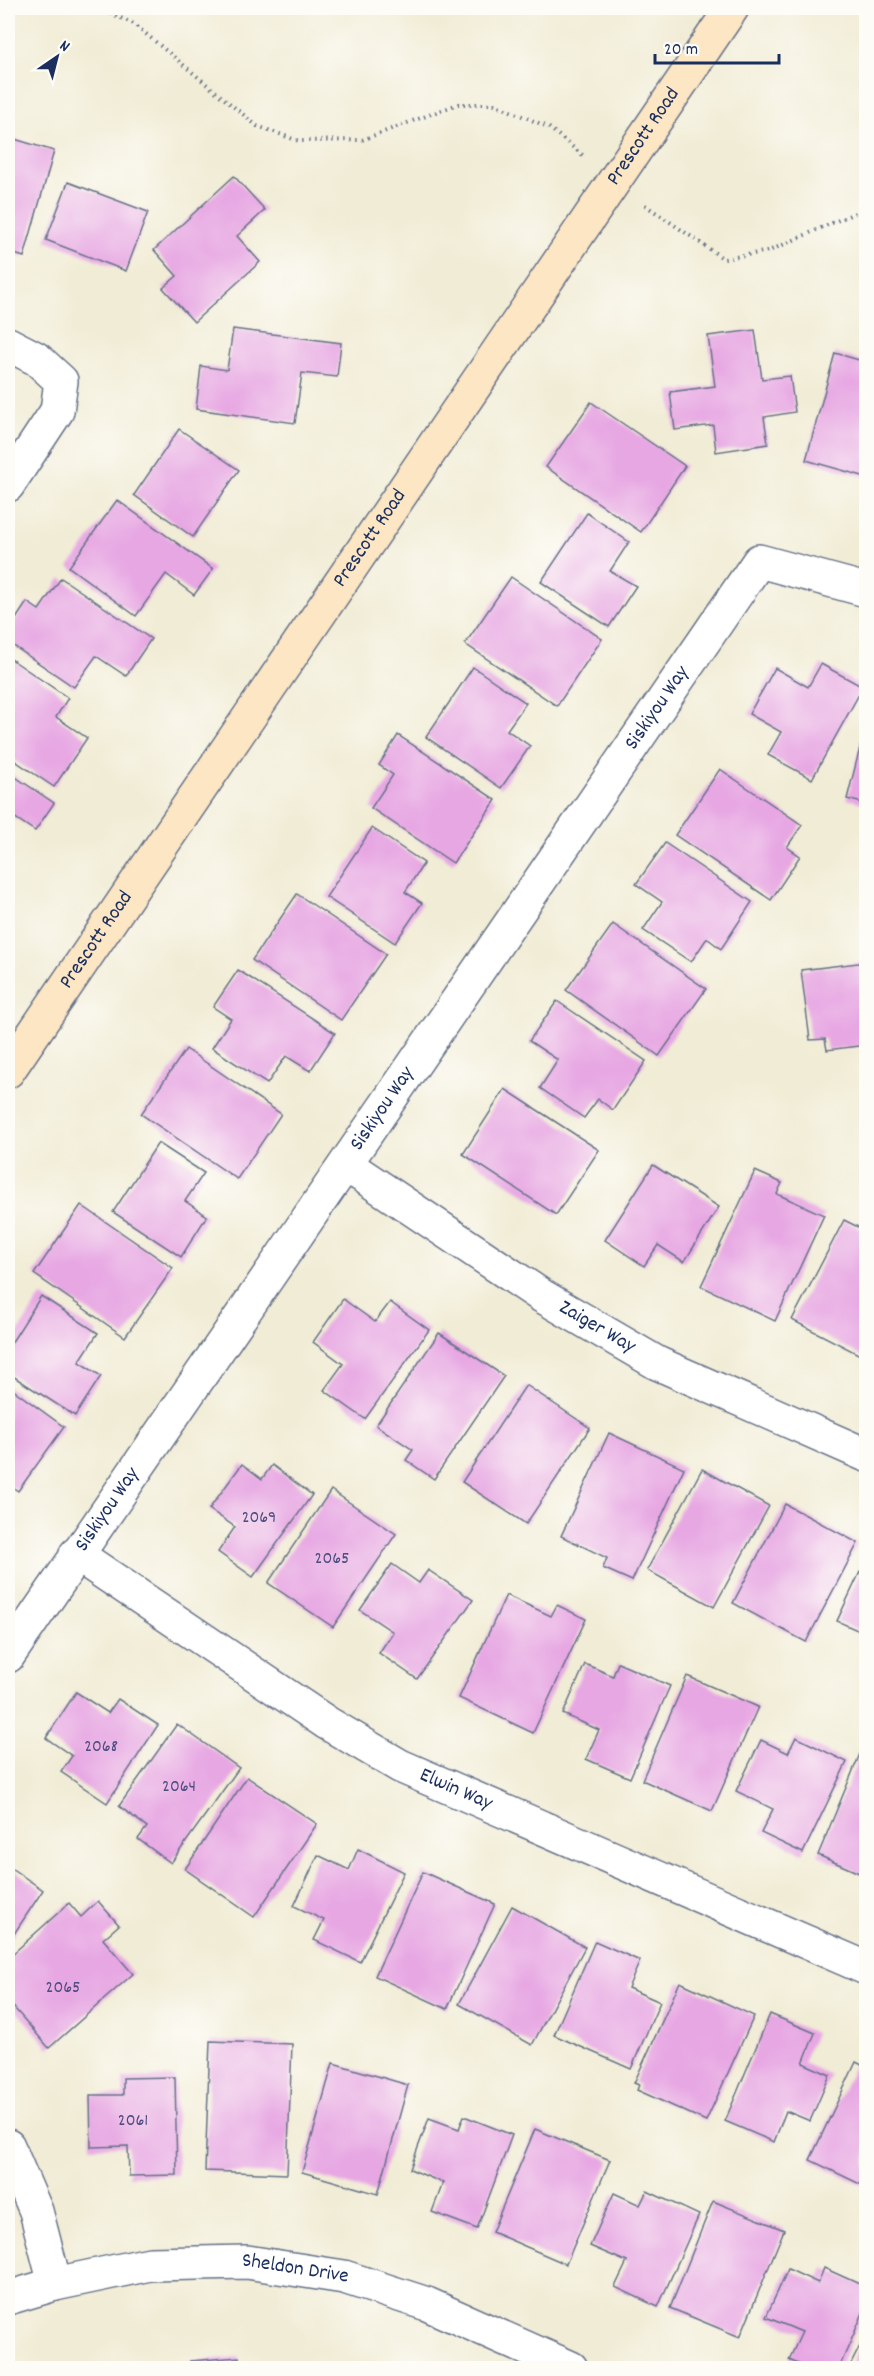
<svg xmlns="http://www.w3.org/2000/svg" width="874" height="2376" viewBox="0 0 874 2376" font-family="Dekko,sans-serif">
  <rect width="100%" height="100%" fill="#fdfcf7"/>
  <filter id="ink" filterUnits="userSpaceOnUse"><feTurbulence type="fractalNoise" baseFrequency=".0167" numOctaves="2"/><feDisplacementMap in="SourceGraphic" scale="12" xChannelSelector="R" yChannelSelector="G"/><feConvolveMatrix kernelMatrix="1 2 1 2 8 2 1 2 1" color-interpolation-filters="sRGB"/></filter>
  <filter id="wash" filterUnits="userSpaceOnUse"><feTurbulence type="fractalNoise" baseFrequency=".008" numOctaves="4" result="noise"/><feDisplacementMap in="SourceGraphic" scale="24" xChannelSelector="R" yChannelSelector="G"/><feGaussianBlur stdDeviation="1.35" result="paint"/><feColorMatrix in="noise" values="0 0 0 0 0 0 0 0 0 0 0 0 0 0 0 0 0 1.4 0 .05"/><feComposite in="paint" operator="in"/></filter>
  <g filter="url(#wash)">
    <rect width="100%" height="100%" fill="#f1ecd5"/>
    <g id="blocks">
      <g fill="#e7a7e3">
        <path d="M8,137l46,14 -30,106 -16,-5z"/>
        <path d="M234,176l31,34 -28,26 23,26 -66,60 -31,-34 14,-12 -23,-26z"/>
        <path d="M68,182l80,30 -22,59 -80,-31z"/>
        <path d="M233,329l108,14 -4,34 -35,-4 -7,50 -99,-14 5,-43 26,4z"/>
        <path d="M755,330l7,49 28,-3 5,36 -31,5 4,27 -52,8 -3,-27 -38,5 -5,-38 45,-6 -7,-50z"/>
        <path d="M835,353l31,9v115l-60,-17z"/>
        <path d="M591,402l94,64 -44,66 -95,-65z"/>
        <path d="M179,429l60,41 -46,67 -59,-42z"/>
        <path d="M117,500l96,69 -19,26 -28,-21 -30,42 -67,-49z"/>
        <path d="M587,513l42,29 -19,29 26,15 -27,41 -68,-45z"/>
        <path d="M511,577l91,62 -45,67 -92,-62z"/>
        <path d="M61,578l90,61 -25,37 -30,-20 -22,31 -66,-45v-11l19,-29 12,8z"/>
        <path d="M8,657l60,41 -12,19 31,21 -33,49 -46,-31z"/>
        <path d="M821,664l42,23 -51,92 -44,-24 13,-23 -32,-18 26,-46 33,19z"/>
        <path d="M473,667l53,36 -19,27 23,16 -29,42 -75,-51z"/>
        <path d="M866,724v80l-19,-5z"/>
        <path d="M398,735l98,65 -43,63 -82,-55 22,-33 -14,-10z"/>
        <path d="M720,769l82,56 -15,22 13,9 -29,44 -96,-65z"/>
        <path d="M8,772l46,31 -19,28 -27,-18z"/>
        <path d="M372,828l52,35 -19,29 17,11 -27,40 -69,-46z"/>
        <path d="M665,843l87,59 -31,47 -14,-11 -16,24 -48,-32 19,-28 -26,-18z"/>
        <path d="M297,894l89,60 -45,66 -89,-60z"/>
        <path d="M613,924l93,65 -47,67 -93,-66z"/>
        <path d="M866,962v83l-39,5 -2,-11 -15,1 -9,-70z"/>
        <path d="M238,970l97,63 -25,38 -24,-15 -19,28 -55,-36 19,-29 -18,-12z"/>
        <path d="M557,1001l89,60 -33,49 -15,-11 -14,19 -44,-30 18,-28 -29,-19z"/>
        <path d="M186,1049l95,65 -44,65 -96,-65z"/>
        <path d="M505,1089l94,61 -43,65 -93,-61z"/>
        <path d="M158,1143l46,30 -19,28 22,15 -26,41 -68,-45z"/>
        <path d="M653,1165l66,42 -35,55 -26,-17 -14,21 -39,-26z"/>
        <path d="M755,1171l27,12 -5,11 47,21 -49,106 -74,-35z"/>
        <path d="M81,1205l92,63 -48,69 -91,-63z"/>
        <path d="M844,1220l22,11v116l-4,9 -70,-36z"/>
        <path d="M41,1296l57,37 -19,29 22,14 -26,40 -67,-43v-25z"/>
        <path d="M343,1299l32,23 15,-20 39,28 -64,89 -41,-29 19,-26 -30,-22z"/>
        <path d="M439,1333l65,43 -70,103 -28,-19 7,-10 -37,-25z"/>
        <path d="M526,1385l64,43 -64,96 -64,-42z"/>
        <path d="M8,1386l56,41 -46,64 -10,-7z"/>
        <path d="M609,1433l75,35 -52,113 -29,-13 4,-10 -46,-22z"/>
        <path d="M242,1464l20,15 10,-14 40,30 -59,82 -35,-25 17,-25 -26,-18z"/>
        <path d="M702,1469l67,37 -55,101 -67,-37z"/>
        <path d="M331,1490l65,44 -63,93 -65,-44z"/>
        <path d="M785,1504l73,39 -52,99 -73,-39z"/>
        <path d="M392,1564l27,19 9,-13 45,30 -56,79 -38,-26 14,-21 -33,-22z"/>
        <path d="M860,1572l6,3v59l-29,-13z"/>
        <path d="M506,1595l45,21 6,-11 29,14 -53,114 -74,-35z"/>
        <path d="M618,1663l52,23 -40,92 -44,-19 13,-29 -36,-16 22,-50 28,12z"/>
        <path d="M687,1676l71,31 -46,104 -70,-31z"/>
        <path d="M76,1692l32,21 10,-14 40,26 -51,78 -46,-31 11,-16 -26,-18z"/>
        <path d="M177,1724l62,44 -68,95 -33,-24 9,-12 -28,-21z"/>
        <path d="M796,1737l51,25 -44,91 -42,-20 12,-24 -37,-18 25,-51 27,13z"/>
        <path d="M862,1749l4,2v125l-48,-21z"/>
        <path d="M247,1777l70,47 -63,93 -69,-48z"/>
        <path d="M358,1849l46,23 -44,90 -46,-22 10,-20 -30,-14 24,-51 31,15z"/>
        <path d="M8,1866l35,24 -35,53z"/>
        <path d="M423,1872l72,32 -48,105 -72,-33z"/>
        <path d="M98,1901l21,24 -16,14 30,35 -84,74 -41,-47v-43l61,-55 12,14z"/>
        <path d="M512,1906l73,41 -53,98 -73,-41z"/>
        <path d="M595,1941l45,20 -12,27 32,14 -29,67 -77,-34z"/>
        <path d="M680,1982l74,34 -48,105 -69,-31 2,-5 -5,-2z"/>
        <path d="M770,2014l45,19 -12,30 27,12 -20,46 -24,-10 -12,31 -49,-21z"/>
        <path d="M210,2041l82,3 -5,130 -82,-3z"/>
        <path d="M856,2062l10,5v120l-56,-27z"/>
        <path d="M333,2063l75,22 -30,109 -76,-22z"/>
        <path d="M175,2077l2,98 -48,1 -1,-30 -37,1 -1,-52h33v-17z"/>
        <path d="M464,2116l48,19 -35,94 -45,-17 11,-29 -33,-14 19,-51 30,11z"/>
        <path d="M535,2129l75,31 -44,104 -74,-32z"/>
        <path d="M647,2191l52,24 -41,92 -43,-20 12,-25 -37,-16 24,-53 26,12z"/>
        <path d="M713,2201l71,29 -44,107 -70,-29z"/>
        <path d="M824,2268l42,19v19l-27,62h-31l-19,-8 13,-28 -36,-15 22,-48 30,14z"/>
        <path d="M866,2334v34h-17z"/>
        <path d="M239,2357l1,11h-50v-7z"/>
        <path d="M175,2365v3h-39v-1z"/>
      </g>
    </g>
  </g>
  <g filter="url(#ink)">
    <use href="#blocks" fill-opacity="0" stroke="#667188" stroke-width="1.5"/>
    <g fill="none" stroke-linecap="round" stroke-linejoin="round">
      <g stroke="#667188" stroke-width="36">
        <g id="street">
          <path d="M8,344l29,15 24,22 -4,30 -49,74"/>
          <path id="s1" d="M344,1167l16,7 182,122 115,67 209,92"/>
          <path id="s2" d="M76,1554l251,169 73,43 466,202"/>
          <path id="s3" d="M8,1656l751,-1095 107,29"/>
          <path d="M8,2146l28,65 19,73"/>
          <path id="s4" d="M8,2298l47,-14 95,-20 97,-2 97,15 83,27 144,64"/>
        </g>
      </g>
      <g stroke="#667188" stroke-width="36">
        <g id="secondary">
          <path id="s5" d="M8,1071l724,-1063"/>
        </g>
      </g>
      <g stroke="#667188" stroke-width="4" stroke-dasharray="1.5 4.5" stroke-linecap="butt">
        <path d="M99,8l35,16 123,102 42,15 63,-1 96,-36h36l54,23 37,30"/>
        <path d="M645,205l79,54 45,-8 97,-43"/>
      </g>
      <use href="#street" stroke="#fff" stroke-width="33"/>
      <use href="#secondary" stroke="#fce6c4" stroke-width="33"/>
    </g>
  </g>
  <g text-anchor="middle" dominant-baseline="central" stroke-width="6" stroke-linejoin="round" paint-order="stroke">
    <g font-size="18" fill="#4e4d7f">
      <text x="259" y="1518">2069</text>
      <text x="332" y="1559">2065</text>
      <text x="101" y="1747">2068</text>
      <text x="179" y="1787">2064</text>
      <text x="63" y="1988">2065</text>
      <text x="133" y="2121">2061</text>
    </g>
    <g font-size="21" fill="#1b2f5e" stroke="#fdfcf7">
      <text stroke="none"><textPath href="#s5" startOffset="1130">Prescott Road</textPath></text>
      <text stroke="none"><textPath href="#s5" startOffset="644">Prescott Road</textPath></text>
      <text stroke="none"><textPath href="#s3" startOffset="1149">Siskiyou Way</textPath></text>
      <text stroke="none"><textPath href="#s5" startOffset="158">Prescott Road</textPath></text>
      <text stroke="none"><textPath href="#s3" startOffset="663">Siskiyou Way</textPath></text>
      <text stroke="none"><textPath href="#s1" startOffset="300">Zaiger Way</textPath></text>
      <text stroke="none"><textPath href="#s3" startOffset="177">Siskiyou Way</textPath></text>
      <text stroke="none"><textPath href="#s2" startOffset="448">Elwin Way</textPath></text>
      <text stroke="none"><textPath href="#s4" startOffset="292">Sheldon Drive</textPath></text>
    </g>
  </g>
  <rect width="874" height="2376" fill="none" stroke="#fdfcf7" stroke-width="30"/>
  <g transform="translate(57 57) rotate(35)" stroke="#fdfcf7" stroke-width="4.5" paint-order="stroke">
  <path d="M0-4.5L10 22L0 15L-10 22Z" fill="#1b2f5e"/>
  <text y="-9" font-size="16" font-weight="bold" text-anchor="middle" fill="#1b2f5e">N</text>
  </g>
  <path d="M655 54v9h124v-9" fill="none" stroke="#1b2f5e" stroke-width="3"/>
  <text x="664" y="54" font-size="18" fill="#1b2f5e" stroke="#fdfcf7" stroke-width="4.5" paint-order="stroke">20 m</text>
</svg>
